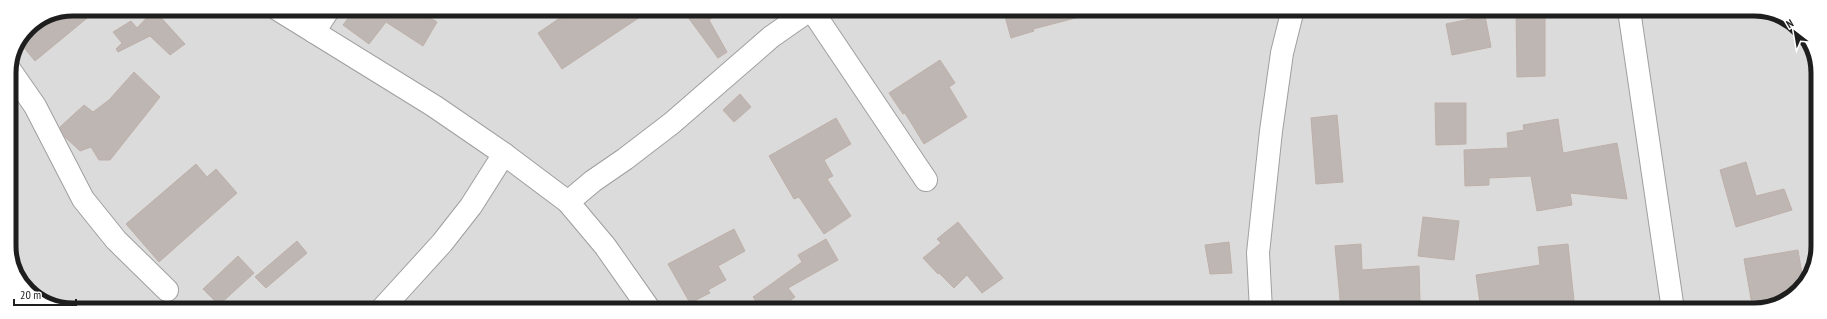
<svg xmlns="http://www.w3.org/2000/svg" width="1827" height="319" viewBox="0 0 1827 319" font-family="'PT Sans Narrow',sans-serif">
  <rect width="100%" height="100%" fill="#eeeae5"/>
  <path fill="#dcdbdb" d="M73,9l1689,1 34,15 21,36v193l-21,40 -42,16 -1689,-1 -34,-15 -20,-32 -2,-189 19,-45z"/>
  <g fill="#beb6b2" stroke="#beb0a9">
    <path d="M73,9h25l-63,52 -14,-17 7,-16z"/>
    <path d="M355,9h60l22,13 -14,24 -37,-24 -17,22 -26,-19z"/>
    <path d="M573,9h79l-90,60 -24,-36z"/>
    <path d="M682,9h42l-15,11 18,32 -9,6z"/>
    <path d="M1003,9h83l1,6 -54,14 1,2 -23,7z"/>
    <path d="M154,10l31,34 -15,11 -20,-19 -32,16 -2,-3 6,-6 -9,-11 18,-11 6,7z"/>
    <path d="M1516,10h29v66l-28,1z"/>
    <path d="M1485,16l6,31 -39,8 -6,-31z"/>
    <path d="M940,60l15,23 -6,4 18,30 -43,27 -19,-31 -2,1 -14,-21z"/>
    <path d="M134,72l26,25 -50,63h-11l-8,-13 -11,4 -15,-14 -5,-10 24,-22 9,7 16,-12z"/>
    <path d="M740,94l11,13 -17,15 -11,-12z"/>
    <path d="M1435,103h31v41l-30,1z"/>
    <path d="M1337,115l6,67 -27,2 -5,-66z"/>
    <path d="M836,118l15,26 -27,16 9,16 -6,3 24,37 -27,18 -25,-37 -5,2 -25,-43z"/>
    <path d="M1558,119l5,34 54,-10 10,56 -57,-6 2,12 -35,6 -6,-35 -42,2v7l-24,1 -1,-36 44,-2 -1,-15 17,-3 -1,-5z"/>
    <path d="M1746,162l10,34 28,-7 8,21 -56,17 -16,-57z"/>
    <path d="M196,164l11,13 9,-8 21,24 -78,69 -33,-38z"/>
    <path d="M1423,217l36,4 -5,39 -36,-4z"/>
    <path d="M958,222l45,56 -21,15 -15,-18 -13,13 -15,-15 -1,1 -15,-16 18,-15 -4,-4z"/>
    <path d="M734,229l11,22 -27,15 8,14 -18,10 2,3 -20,10 -22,-39z"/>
    <path d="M826,239l12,21 -50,28 7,9 -18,13h-15l-9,-13 49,-35 -4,-7z"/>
    <path d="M297,241l10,12 -41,35 -11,-11z"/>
    <path d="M1229,242l3,31 -22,1 -5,-29z"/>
    <path d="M1361,244l1,26 57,-4 1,36 -38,2v6h-41l-6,-64z"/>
    <path d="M1568,244l7,66h-94l-5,-35 64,-10 -2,-18z"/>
    <path d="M1798,250l5,30 -7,14 -43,16 -9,-51z"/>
    <path d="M238,256l16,17 -35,32 -16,-16z"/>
  </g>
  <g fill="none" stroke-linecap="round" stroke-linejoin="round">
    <g stroke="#9f9f9f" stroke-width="24">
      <g id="minor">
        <path d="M277,9l157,97 70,48 64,48 25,-21 32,-22 47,-36 99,-86 40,-28"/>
        <path d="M811,9l115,171"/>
        <path d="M1629,10l44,300"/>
        <path d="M314,32l15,-23"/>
        <path d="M10,70l25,36 48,93 33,41 51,50"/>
        <path d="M568,202l37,44 45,64"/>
        <path d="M381,310l61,-67 29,-37 33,-52"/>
        <path d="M1261,310l-3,-57 13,-122 11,-78 11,-44"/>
      </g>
    </g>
    <use href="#minor" stroke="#fff" stroke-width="22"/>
  </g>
  <path d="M0 0H1827V319H0ZM73 16H1754A57 57 0 0 1 1811 73V246A57 57 0 0 1 1754 303H73A57 57 0 0 1 16 246V73A57 57 0 0 1 73 16Z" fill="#fff" fill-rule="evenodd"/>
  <path fill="none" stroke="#1e1e1e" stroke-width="5" d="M73 16H1754A57 57 0 0 1 1811 73V246A57 57 0 0 1 1754 303H73A57 57 0 0 1 16 246V73A57 57 0 0 1 73 16Z"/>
  <g transform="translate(1795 32) rotate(329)" stroke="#ffffff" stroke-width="3" paint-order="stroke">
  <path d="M0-3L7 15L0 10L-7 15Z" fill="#1e1e1e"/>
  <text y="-6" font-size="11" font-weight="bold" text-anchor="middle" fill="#1e1e1e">N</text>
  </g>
  <path d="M14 299v6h62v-6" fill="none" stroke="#1e1e1e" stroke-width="2"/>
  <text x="20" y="299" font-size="12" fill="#1e1e1e" stroke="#ffffff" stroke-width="3" paint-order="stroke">20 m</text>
</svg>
